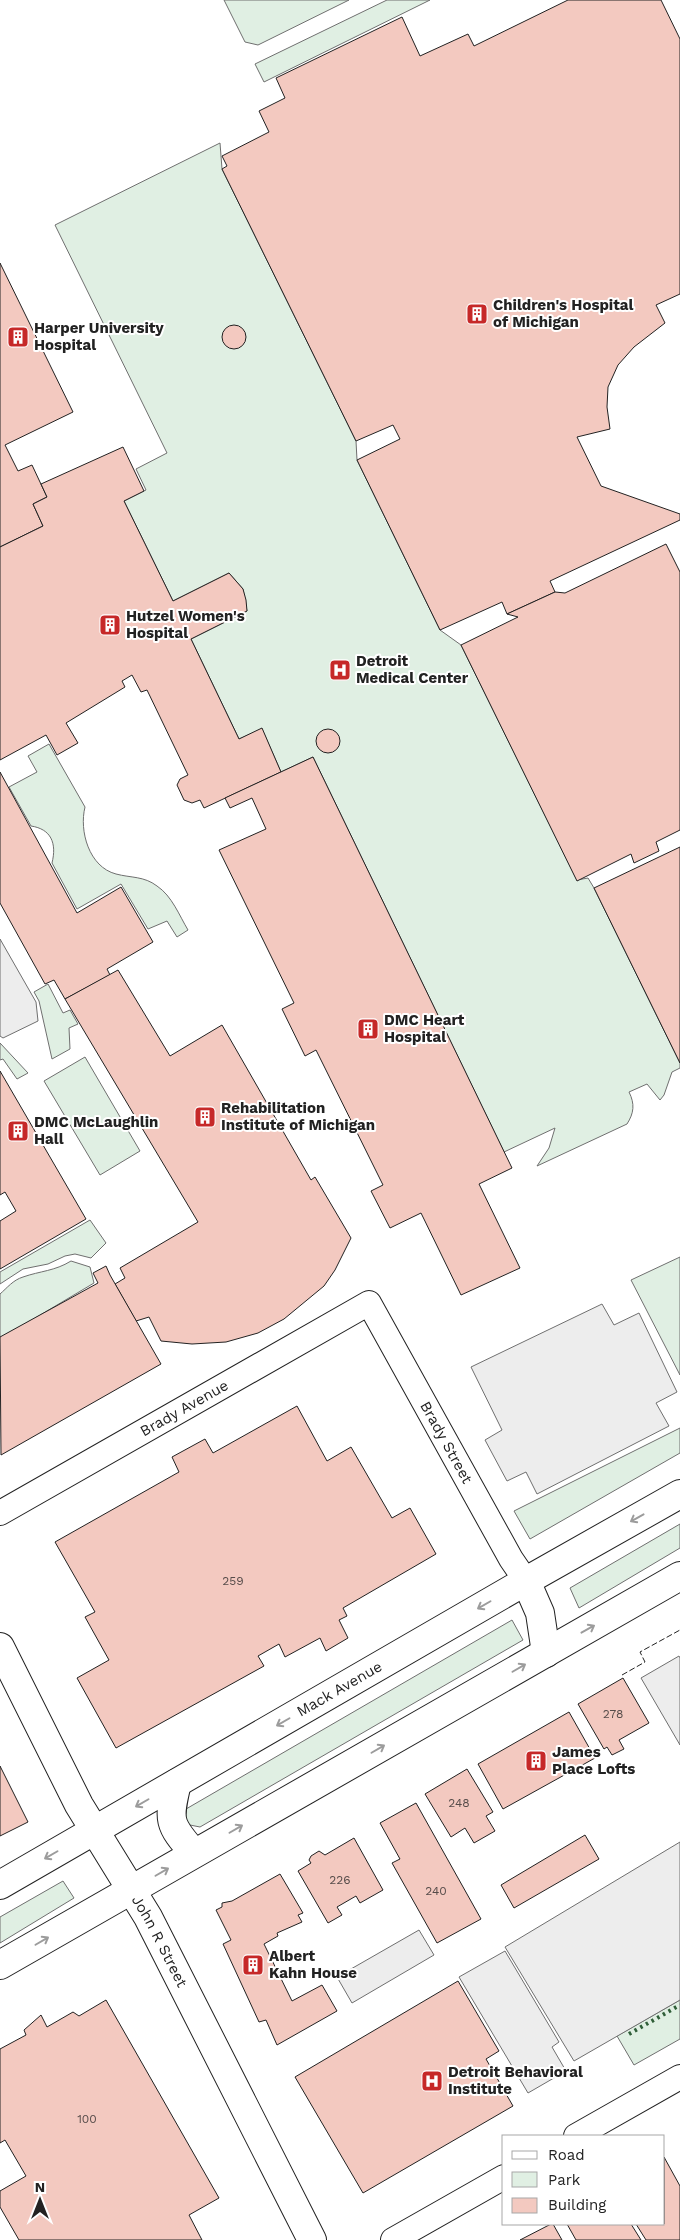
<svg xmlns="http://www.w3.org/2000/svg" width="680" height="2240" viewBox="0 0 680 2240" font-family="'Work Sans',sans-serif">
  <rect width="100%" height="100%" fill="#fff"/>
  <g fill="#e0efe3" stroke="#6f6f6f">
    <path d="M224,0h125l-91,45 -13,-3z"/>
    <path d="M387,0h43l-166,82 -9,-18z"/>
    <path d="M220,143l2,26 134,272 1,19 83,170 21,15 116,235 11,-2 6,10 86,175v5l-8,4 -8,23 -4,5 -13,-16 -18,8c6,12 5,21 -2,32l-90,42 12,-18 6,-20 -51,24 -191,-395 -32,15 -19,-43 -23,10 -48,-100 56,-28 -4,-22 -14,-16 -56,28 -49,-100 22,-11 -10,-21 31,-16 -112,-228z"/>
    <path d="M49,744l36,63c-6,24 4,60 31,67 15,4 28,2 41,12 15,10 22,29 31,44l-11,7 -10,-16 -19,8 -27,-45 -44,25 -25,-46c5,-20 -1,-34 -21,-37l-22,-39 28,-15 -9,-16z"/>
    <path d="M48,984l15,29 7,-3 8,14 -9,4 1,21 -18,10 -13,-58 -5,-9z"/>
    <path d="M0,1043l28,30 -11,6 -14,-20 -3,1z"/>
    <path d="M85,1057l55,94 -40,24 -56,-94z"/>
    <path d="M90,1220l16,23 -15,15 -16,-4 -10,2 -17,8 -25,5 -23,15v-12z"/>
    <path d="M680,1257v118l-49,-95z"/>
    <path d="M71,1261l19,6 4,16 -94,56v-45c7,-6 13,-14 23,-17 17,-6 32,-6 48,-16z"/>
    <path d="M680,1428v25l-150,86 -16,-28z"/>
    <path d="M680,1524v24l-101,60 -9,-20z"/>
    <path d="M512,1620l11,20 -323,187 -10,-2 -5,-5 1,-11z"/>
    <path d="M63,1881l11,17 -74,45v-26z"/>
    <path d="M680,2000v39l-46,26 -17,-29z"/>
  </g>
  <g fill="#ededed" stroke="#6f6f6f">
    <path d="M0,939l36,63 2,19 -35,17 -3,-2z"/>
    <path d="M602,1304l12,21 25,-12 38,79 -21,11 13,23 -132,68 -11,-22 -19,9 -22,-41 17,-10 -31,-63z"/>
    <path d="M679,1656l1,2v87l-39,-67z"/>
    <path d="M680,1842v158l-106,61 -69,-114z"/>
    <path d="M419,1930l15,25 -82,48 -15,-26z"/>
    <path d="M505,1951l54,91 -7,5 14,24 -38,22 -69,-116z"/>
  </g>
  <g fill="#f3c9c0" stroke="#222">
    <path d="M568,0h93l19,39v255l-24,11 9,18 -31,24 -16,18 -10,22 -1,20 3,22 -33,8 24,49 79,28v6l-130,61 5,11 -48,22 -5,-12 -62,28 -83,-170 43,-21 -7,-14 -37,16 -134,-272 5,-3 -5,-10 47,-24 -10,-21 26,-13 -9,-20 126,-61 18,39 48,-22 6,12z"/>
    <path d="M0,263l73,149 -68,33 13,26 14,-6 15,32 -14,7 10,22 -43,21z"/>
    <circle cx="234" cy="337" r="12"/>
    <path d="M123,447l21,44 -20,10 49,100 56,-28 14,16 3,11 1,11 -56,28 48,100 23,-11 19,44 -77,36 -4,-8 -8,3 -8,-3 -7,-15 3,-6 8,-4 -41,-85 -6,2 -9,-17 -10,6 3,6 -59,36 12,20 -21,12 -11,-20 -46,25v-213l43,-21 -10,-22 14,-7 -6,-13z"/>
    <path d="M666,544l14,28v258l-24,12 3,9 -25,12 -3,-9 -54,27 -116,-236 57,-28 -11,-3 48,-22 10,1z"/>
    <circle cx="328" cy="741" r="12"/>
    <path d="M313,757l199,411 -33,16 41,84 -59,27 -40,-82 -31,15 -19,-37 12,-6 -67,-135 -11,6 -23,-47 12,-6 -75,-153 47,-21 -14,-31 -22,10 -5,-10z"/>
    <path d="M0,772l77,141 44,-26 32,55 -46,27 3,6 -45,24 -11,-19 -9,4 -45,-81z"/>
    <path d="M680,847v216l-86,-175z"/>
    <path d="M118,970l52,86 52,-31 89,155 4,-3 36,61 -16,32 -11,16 -40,33 -26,14 -32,9 -34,2 -31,-3 -12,-24 -13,4 -21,-37 10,-6 -5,-10 78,-46 -133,-223z"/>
    <path d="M0,1071l86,148 -86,50v-48l16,-10 -11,-19 -5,3z"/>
    <path d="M106,1266l4,9 51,89 -160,91 -1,-118 98,-54 -5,-10z"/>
    <path d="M297,1406l30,55 24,-14 41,71 18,-10 26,46 -93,54 4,8 -8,4 9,18 -22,13 -6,-13 -35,19 -6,-13 -21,12 6,10 -148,82 -39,-70 32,-18 -24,-43 10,-5 -40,-70 124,-70 -7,-15 33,-18 8,14z"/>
    <path d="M623,1678l26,45 -30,17 5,9 -12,6 -5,-8 -3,2 -26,-45z"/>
    <path d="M569,1712l26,46 -92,51 -25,-45z"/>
    <path d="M0,1766l28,56 -28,14z"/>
    <path d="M467,1769l26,43 -7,4 9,15 -21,12 -9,-15 -14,9 -26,-43z"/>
    <path d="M416,1803l65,116 -44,24 -45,-80 8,-4 -20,-36z"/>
    <path d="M585,1835l14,24 -85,49 -13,-23z"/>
    <path d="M354,1838l29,52 -23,13 -4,-7 -19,11 5,8 -14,8 -30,-52 13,-8 -2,-3 2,-4 8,-5 6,4z"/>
    <path d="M280,1874l23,39 -5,2 4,7 -25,11 1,3 -14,8 28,57 30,-16 15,26 -60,34 -11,-25 -7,2 -36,-78 8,-4 -15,-30 6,-3v-4l10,-2z"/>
    <path d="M458,1981l41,70 -13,8 27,47 -150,87 -68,-116z"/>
    <path d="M106,2000l113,198 -30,17 13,25h-183l-19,-33v-16l26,-15 -21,-36 -5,3v-94l26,-14 -2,-5 17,-15 6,12 26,-15 6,4z"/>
    <path d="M664,2157l16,29v54h-34l-10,-16h28z"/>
    <path d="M551,2224h2l9,16h-42z"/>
    <path d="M567,2224h64l10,16h-65z"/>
  </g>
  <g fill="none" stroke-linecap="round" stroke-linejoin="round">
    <g stroke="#222" stroke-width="26">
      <g id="minor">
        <path id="s1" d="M0,1513l369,-210 142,256 15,22"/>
        <path d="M576,2136l104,-59"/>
        <path d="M393,2240l111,-63"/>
      </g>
    </g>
    <g stroke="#222" stroke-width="30">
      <g id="tertiary">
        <path id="s2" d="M0,1647l79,158 69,112 164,323"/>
      </g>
    </g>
    <g stroke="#222" stroke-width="30">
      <g id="secondary">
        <path d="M526,1581l14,32 6,40"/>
        <path d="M177,1783c-9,37 -9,41 17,70"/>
        <path id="s3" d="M0,1885l526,-304 154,-87"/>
        <path d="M0,1965l680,-389"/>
      </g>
    </g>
    <use href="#minor" stroke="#fff" stroke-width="24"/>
    <use href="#tertiary" stroke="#fff" stroke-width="28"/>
    <use href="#secondary" stroke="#fff" stroke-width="28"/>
    <path stroke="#2f5e38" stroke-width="4" stroke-dasharray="2.5 4" stroke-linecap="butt" d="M629,2034l51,-29"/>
    <path stroke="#222" stroke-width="1" stroke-dasharray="6 2.5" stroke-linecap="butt" d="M622,1675l23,-13 -5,-10 40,-22"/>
  </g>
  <defs><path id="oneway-shaft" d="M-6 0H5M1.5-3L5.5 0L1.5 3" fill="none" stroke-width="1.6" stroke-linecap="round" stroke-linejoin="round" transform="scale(1.25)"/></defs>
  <g stroke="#9c9c9c">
    <use href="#oneway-shaft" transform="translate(637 1518) rotate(151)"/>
    <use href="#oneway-shaft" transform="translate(484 1605) rotate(150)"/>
    <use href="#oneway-shaft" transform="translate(588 1629) rotate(-29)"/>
    <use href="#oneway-shaft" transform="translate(519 1668) rotate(-30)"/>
    <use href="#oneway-shaft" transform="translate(283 1722) rotate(150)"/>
    <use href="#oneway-shaft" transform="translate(378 1749) rotate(-30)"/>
    <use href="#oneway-shaft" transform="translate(142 1803) rotate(150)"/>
    <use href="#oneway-shaft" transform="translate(236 1829) rotate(-30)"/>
    <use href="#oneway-shaft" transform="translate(51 1855) rotate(150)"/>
    <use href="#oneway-shaft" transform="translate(162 1872) rotate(-30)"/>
    <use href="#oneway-shaft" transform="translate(42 1941) rotate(-30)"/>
  </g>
  <defs>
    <g id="building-square" transform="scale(1.125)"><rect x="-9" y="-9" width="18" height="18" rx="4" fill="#c62828" stroke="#fff"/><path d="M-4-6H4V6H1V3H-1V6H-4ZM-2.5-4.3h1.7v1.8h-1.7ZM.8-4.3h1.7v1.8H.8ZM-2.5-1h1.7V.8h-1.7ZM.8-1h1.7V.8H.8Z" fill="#fff"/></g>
    <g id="hospital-square" transform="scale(1.125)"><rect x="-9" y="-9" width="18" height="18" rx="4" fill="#c62828" stroke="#fff"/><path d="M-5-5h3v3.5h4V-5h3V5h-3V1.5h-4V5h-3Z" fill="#fff"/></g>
  </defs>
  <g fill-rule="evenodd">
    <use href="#building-square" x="477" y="314"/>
    <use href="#building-square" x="18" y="337"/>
    <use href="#building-square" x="110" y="625"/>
    <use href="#hospital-square" x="340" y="670"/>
    <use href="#building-square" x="368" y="1029"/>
    <use href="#building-square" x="205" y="1117"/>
    <use href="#building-square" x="18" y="1131"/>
    <use href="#building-square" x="536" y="1761"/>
    <use href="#building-square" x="253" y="1965"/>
    <use href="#hospital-square" x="432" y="2081"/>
  </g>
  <g text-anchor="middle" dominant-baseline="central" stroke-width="4" stroke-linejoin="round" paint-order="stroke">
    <g font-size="12" fill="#564c4a">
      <text x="233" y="1581">259</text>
      <text x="613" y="1714">278</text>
      <text x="459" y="1803">248</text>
      <text x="340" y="1880">226</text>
      <text x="436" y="1891">240</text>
      <text x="87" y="2119">100</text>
    </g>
    <g font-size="15" font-weight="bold" fill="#222" stroke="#fff" text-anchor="start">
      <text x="493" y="305">Children's Hospital<tspan x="493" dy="17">of Michigan</tspan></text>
      <text x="34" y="328">Harper University<tspan x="34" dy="17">Hospital</tspan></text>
      <text x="126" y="616">Hutzel Women's<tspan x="126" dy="17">Hospital</tspan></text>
      <text x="356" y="661">Detroit<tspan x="356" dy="17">Medical Center</tspan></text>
      <text x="384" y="1020">DMC Heart<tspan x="384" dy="17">Hospital</tspan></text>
      <text x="221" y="1108">Rehabilitation<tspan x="221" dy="17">Institute of Michigan</tspan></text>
      <text x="34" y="1122">DMC McLaughlin<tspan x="34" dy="17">Hall</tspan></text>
      <text x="552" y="1752">James<tspan x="552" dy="17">Place Lofts</tspan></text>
      <text x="269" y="1956">Albert<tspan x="269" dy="17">Kahn House</tspan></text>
      <text x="448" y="2072">Detroit Behavioral<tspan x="448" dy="17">Institute</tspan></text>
    </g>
    <g font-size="15" fill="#222" stroke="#fff">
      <text stroke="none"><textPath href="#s1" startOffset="212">Brady Avenue</textPath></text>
      <text stroke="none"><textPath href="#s1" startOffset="584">Brady Street</textPath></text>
      <text stroke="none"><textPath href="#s3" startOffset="392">Mack Avenue</textPath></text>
      <text stroke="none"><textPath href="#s2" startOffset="335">John R Street</textPath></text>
    </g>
  </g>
  <rect x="502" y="2135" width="162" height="90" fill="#ffffff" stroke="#a7a7a7"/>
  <rect x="512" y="2151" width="25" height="8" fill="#ffffff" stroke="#a7a7a7"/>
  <text x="548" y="2160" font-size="15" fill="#222222">Road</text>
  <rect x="512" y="2172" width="25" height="15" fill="#e0efe3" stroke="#a7a7a7"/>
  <text x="548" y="2185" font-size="15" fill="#222222">Park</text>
  <rect x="512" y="2198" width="25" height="15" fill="#f3c9c0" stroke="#a7a7a7"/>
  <text x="548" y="2210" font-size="15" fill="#222222">Building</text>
  <g transform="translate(40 2200)" stroke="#ffffff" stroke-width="4" paint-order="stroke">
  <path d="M0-4L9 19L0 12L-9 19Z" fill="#222222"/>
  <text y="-8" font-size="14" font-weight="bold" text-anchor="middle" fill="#222222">N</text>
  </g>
</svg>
